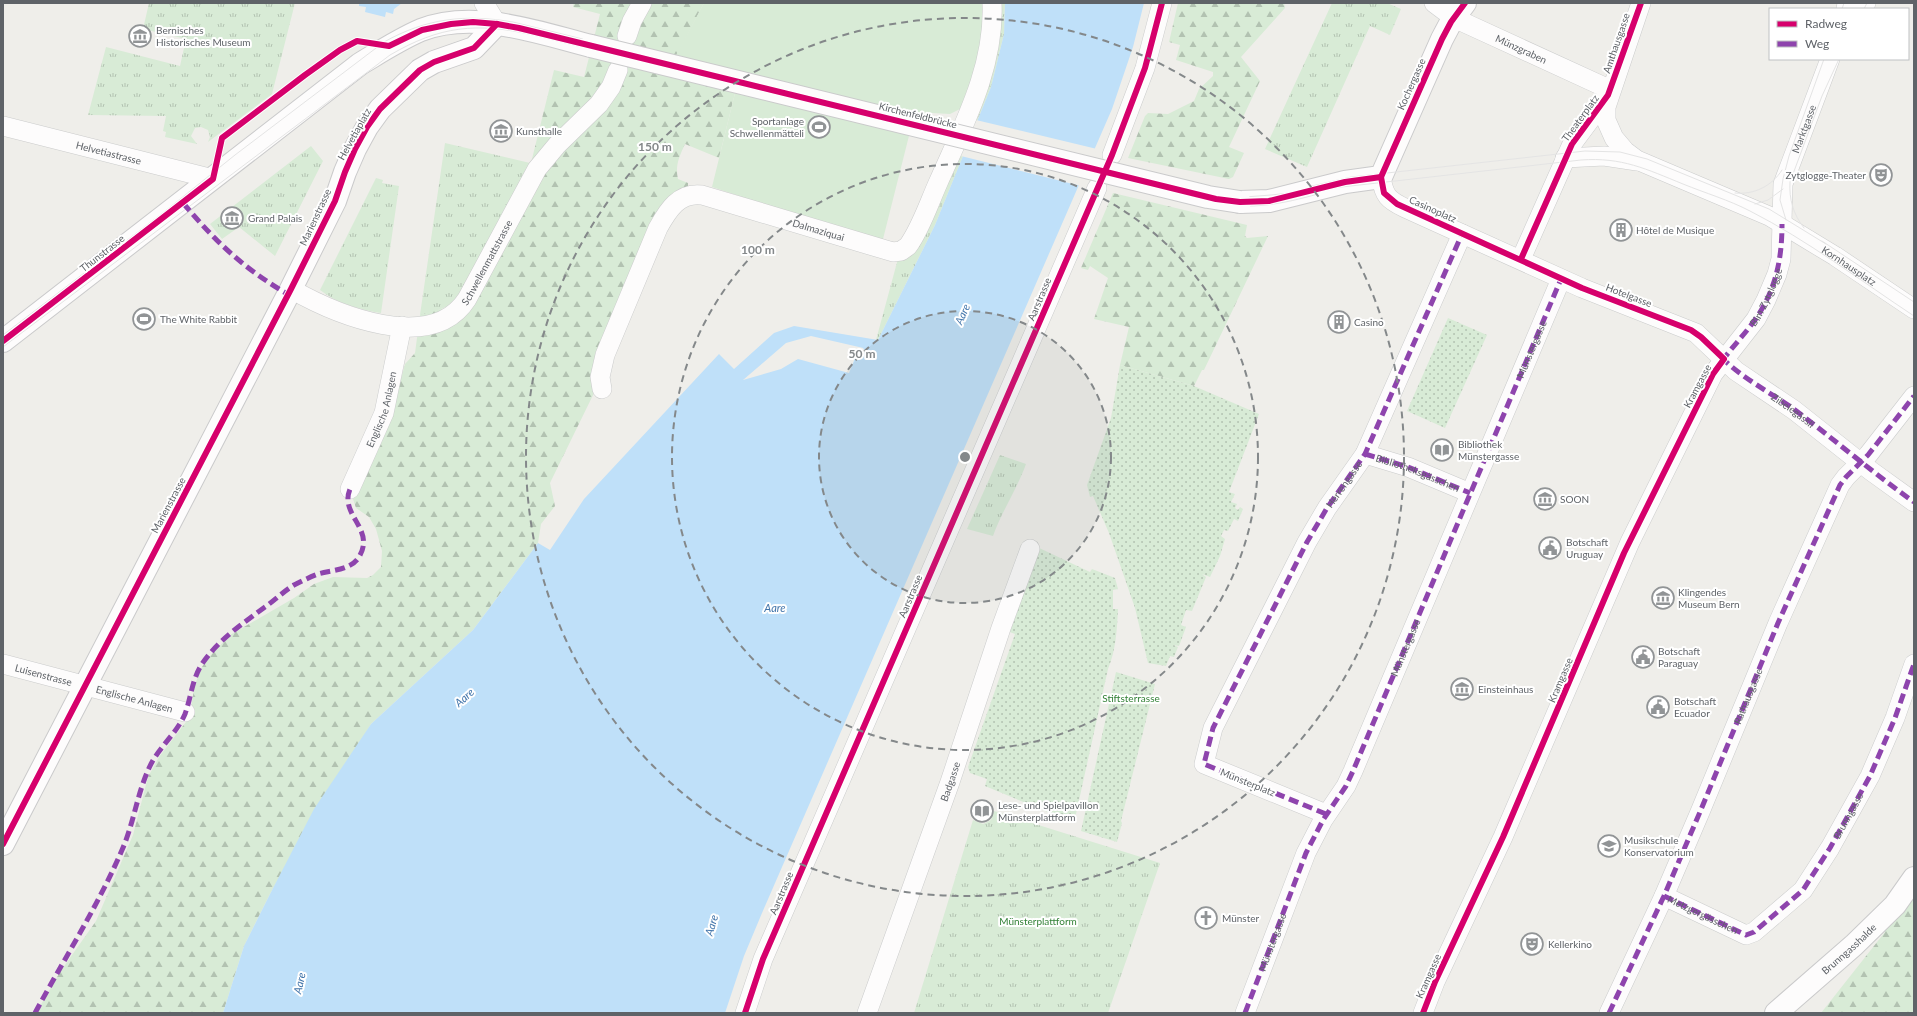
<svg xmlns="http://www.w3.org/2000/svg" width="1917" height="1016" viewBox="0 0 1917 1016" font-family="Lato,sans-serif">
  <defs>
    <pattern id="grass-tufts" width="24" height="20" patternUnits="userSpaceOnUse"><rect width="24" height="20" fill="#d8ebd6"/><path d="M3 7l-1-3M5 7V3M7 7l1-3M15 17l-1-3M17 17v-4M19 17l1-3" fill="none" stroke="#b2c2b1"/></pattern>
    <pattern id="forest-firs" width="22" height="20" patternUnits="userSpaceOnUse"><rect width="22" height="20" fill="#d8ebd6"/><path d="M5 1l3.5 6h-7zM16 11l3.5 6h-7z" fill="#b2c2b1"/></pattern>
    <pattern id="garden-dots" width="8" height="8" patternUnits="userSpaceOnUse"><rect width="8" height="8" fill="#d8ebd6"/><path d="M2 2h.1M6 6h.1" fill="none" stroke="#b2c2b1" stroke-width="1.8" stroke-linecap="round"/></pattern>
  </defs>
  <rect width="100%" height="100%" fill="#efeeea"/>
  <g fill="url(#grass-tufts)">
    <path d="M149,3h146l-23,91 -64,48 2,-5 -2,-7 -7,-3 -6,1 -4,8 6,8 -32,-7 1,-5 -3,-1 3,-15 -78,-1 18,-68 74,19 6,-27 -43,-10z"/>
    <path d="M998,3h7l-1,31 -13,53 -56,138 -57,115h-2l23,-85 15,-12 48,-89 29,-84z"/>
    <path d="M1332,3h55l14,6 -11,26 -20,-9 -63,141 -42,-18z"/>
    <path d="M445,143l85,20 -63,119 -16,23 -18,7 -13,3z"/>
    <path d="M311,146l12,15 -48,95 -36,-29 -17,12 -12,-15z"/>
    <path d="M376,178l7,2 -1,3 17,3 -18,127c-20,-3 -45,-10 -61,-23z"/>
    <path d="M1000,455l26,9c-9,25 -24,47 -33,72l-26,-7z"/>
    <path d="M994,811l166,52 -52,150h-194l59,-193 10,4 8,-4z"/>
  </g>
  <g fill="url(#forest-firs)">
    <path d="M574,3h130l-36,69 68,17 -17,69 -34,-14c-6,13 -10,22 -7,35l10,4v3l-15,7 -78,198 -45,92 5,23 -14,18 -3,19 -65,87 -102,94 -81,134 -20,36 -26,52 -21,67h-187l24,-41 36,-51 37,-86 15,-58 11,-20 30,-39 6,-34 7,-17 5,-8 23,-24 64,-37 20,-14 19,-7 34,1 6,-3 8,-8 1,-16 -6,-22 -7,-12 -13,-9 -3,-9 36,-76 16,-59 10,-11 5,-38 28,-8 8,-6 75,-138 23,-93 30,7 16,-63 -27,-7z"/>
    <path d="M1178,3h106l1,5 -44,49 19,24 -31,66 15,6 -11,24 -4,2 -101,-21 17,-42 3,-3 20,1 26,-13 5,-12 14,-13v-4l-37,-12 4,-15 -11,-3z"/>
    <path d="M1113,193l134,32 -2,11 2,2 21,-2 -64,134h-2l-8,16 -74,-21 9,-38 -35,-8 14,-41 -18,-12 -2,4 -7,-2z"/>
    <path d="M1914,883v130h-93l64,-81 -7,-7z"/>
  </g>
  <g fill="url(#garden-dots)">
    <path d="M1448,318l39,17 -42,93 -38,-17z"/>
    <path d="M1120,365l74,21 65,28 -30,78 6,2 -4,8 6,2 -2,4 3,2 2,-3 3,2 -5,12 -4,-2 -6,12 -4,-1 -3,6 4,3 -5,17 -10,21 -8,-3 4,3 -14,34 -6,-1 -5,15 5,2 -7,19 -6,-1 5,2 -4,10 -4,-1 -4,10 -18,-3 -13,-55 -26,-75 -16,-37 -3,1 -3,-12 24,-67z"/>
    <path d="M1035,546l55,26 2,-3 23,9 3,11 -5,1v19h5c-1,20 -2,41 -10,60l-34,154 -89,-37 2,-7 -17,-6 -2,-6 47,-133 -8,-3z"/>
    <path d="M1116,672l39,12 -34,137 1,2 -5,19 -36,-11z"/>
  </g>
  <path fill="#d8ebd6" d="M704,3h281l-4,46 -19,59 -12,6 -35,-2 -33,131 -170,-56 24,-98 -69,-17z"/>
  <g fill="#bfe0f9" fill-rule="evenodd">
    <path d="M359,3h43l-8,6 -1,5 -7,-2 -1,5 -20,-5 1,-5 -7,-1z"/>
    <path d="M1005,3h139l-11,44 -21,62 -350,804 -18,43 -19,57h-502l21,-67 26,-52 44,-85 57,-85 102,-94 65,-87 12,7 34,-51 135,-145 15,15 40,-36 20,-7 84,14 57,-115 56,-138 13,-53zM811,336l48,11 4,1 3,4 -9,1 -8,20 -51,-14 -17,10 -38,11 43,-37z"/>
  </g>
  <path fill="#efeeea" d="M976,120l121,29 -16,37 -120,-30z"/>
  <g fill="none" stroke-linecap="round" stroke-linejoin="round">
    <g stroke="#cbcccc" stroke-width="20">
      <g id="street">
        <path d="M484,3l13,21"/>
        <path id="s1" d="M1434,3l20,15 157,72"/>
        <path id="s2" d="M1641,3l-35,104v13l8,18 11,13 12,9 132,56 66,40 79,53"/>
        <path d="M1846,9l1,-6"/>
        <path d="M1863,9l3,-6"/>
        <path d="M627,36l5,-15 10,-18"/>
        <path id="s3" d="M3,126l210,53"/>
        <path d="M1112,155l33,-87 17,-65"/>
        <path d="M1565,158l39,-2 33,5"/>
        <path id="s4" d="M1381,177c3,19 7,23 24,31l177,80 114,45 40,38 58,39 77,61 43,31"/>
        <path d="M1521,259l51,-115 35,-47"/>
        <path id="s5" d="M291,289c44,25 140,66 176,10l70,-130 20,-24 42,-41 12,-17 7,-17"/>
        <path id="s6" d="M602,389l-2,-12 5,-22 53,-127c10,-18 21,-36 44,-33l191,57 8,-1 7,-5c13,-18 21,-43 30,-63 25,-57 57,-116 54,-180"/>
        <path d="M1365,454l43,13 62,26"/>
        <path id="s7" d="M350,489l34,-76 18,-87"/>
        <path id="s8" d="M3,664l182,48"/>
        <path id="s9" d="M1326,814l-122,-50 9,-36 94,-186 20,-34 38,-54 97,-220"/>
        <path d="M1664,896l82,39 8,-3 49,-42 27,-42 40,-72 25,-58 19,-54"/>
        <path d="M745,1013l18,-54 334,-771"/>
        <path id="s10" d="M867,1013l83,-231 51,-154 29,-79"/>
        <path id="s11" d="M1245,1013l61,-160 17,-33 23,-34 7,-15 208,-492"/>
        <path id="s12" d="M1423,1013l12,-31 68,-145 127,-295 83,-168 43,-55 10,-19 11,-26 4,-15 2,-75 47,-125"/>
        <path d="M1609,1013l55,-117 36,-84 78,-189 62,-138 6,-8 22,-22 46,-59"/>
      </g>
    </g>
    <g stroke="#cacacb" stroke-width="24">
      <g id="secondary">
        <path d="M1240,202l29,-1 76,-19 36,-5 61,-138 9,-17 14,-19"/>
        <path d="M3,341l357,-277c20,-12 40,-25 61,-34 54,-21 118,3 170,16"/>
        <path d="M3,844l288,-555 44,-88 10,-29 10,-23 12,-22 13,-18 40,-39 14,-8 40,-14 23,-24"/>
        <path id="s13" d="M1776,1013l78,-68 41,-40 19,-27"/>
      </g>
    </g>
    <use href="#street" stroke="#fdfcfc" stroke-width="19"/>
    <use href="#secondary" stroke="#fdfcfc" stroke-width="22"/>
    <g stroke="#e4e4e4" stroke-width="1">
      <path d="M1842,9l2,-6"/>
      <path d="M1864,9l3,-6"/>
      <path d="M1312,186l39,-9 234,-26 35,1 27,7 122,50 57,35"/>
      <path d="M1735,193c19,2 37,-7 47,-23"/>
      <path d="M1755,204l13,-4 15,-11"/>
      <path d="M1786,220l-6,-20 3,-21 6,-23 35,-97"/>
      <path d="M1804,228c-11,-14 -15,-29 -14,-46l32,-86 17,-37"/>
      <path d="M1822,241l92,61"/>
      <path d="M3,335l161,-123 71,-57 149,-113c43,-24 81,-28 129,-20l710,173 22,2 26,-2 310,-35c41,-3 65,9 102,24 22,9 46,16 67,27 57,29 111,70 164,105"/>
      <path d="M3,347l387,-292c50,-29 86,-33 143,-20l682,168c38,7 67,1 103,-9"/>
    </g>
    <g stroke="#cacacb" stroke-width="24" stroke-linecap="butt">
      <path id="secondary-bridge" d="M591,46l617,151 32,5"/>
    </g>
    <use href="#secondary-bridge" stroke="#fdfcfc" stroke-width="22"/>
    <g stroke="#8e44ad" stroke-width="5" stroke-dasharray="10 5" stroke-linecap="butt">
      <path d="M183,203c34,40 60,65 106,92"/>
      <path d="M1721,357c22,22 49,35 74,53 40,30 78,63 119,92"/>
      <path d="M1722,361c11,-15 24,-28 35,-44 19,-29 25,-58 25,-93"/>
      <path id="s14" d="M1365,454l43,13 62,26"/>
      <path d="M1326,814l-122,-50 9,-36 94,-186 20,-34 38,-54 97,-220"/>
      <path id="s15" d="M1664,896l82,39 8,-3 49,-42 27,-42 40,-72 25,-58 19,-54"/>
      <path d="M35,1013c29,-54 63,-107 87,-163 12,-27 15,-57 28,-84 9,-19 27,-33 35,-52 6,-16 7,-35 17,-50 16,-24 40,-40 63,-57 10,-7 19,-16 29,-22 8,-4 16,-8 24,-11 14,-4 33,-4 41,-17 17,-28 -20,-42 -9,-68"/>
      <path d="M1245,1013l61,-160 17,-33 23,-34 7,-15 208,-492"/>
      <path id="s16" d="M1609,1013l55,-117 36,-84 78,-189 62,-138 6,-8 22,-22 46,-59"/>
    </g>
    <g stroke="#fff" stroke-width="8">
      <g id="cycleway">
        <path d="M1381,177l3,16 13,11 185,84 109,42 10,7 23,22 -11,15 -89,179 -121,284 -68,145 -12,31"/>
        <path d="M1381,177l61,-138 9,-17 14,-19"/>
        <path d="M1521,259l51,-115 36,-49 33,-92"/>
        <path d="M3,341l210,-162 9,-41 83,-63 35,-25 17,-9 32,5 33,-16 29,-6 22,-2 24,2 22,4 697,171 24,3 29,-1 76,-19 36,-5"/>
        <path d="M3,844l288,-555 44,-88 10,-29 10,-23 12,-22 13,-18 40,-39 14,-8 40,-14 23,-24"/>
        <path d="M745,1013l18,-54 349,-804 33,-87 17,-65"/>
      </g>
    </g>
    <use href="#cycleway" stroke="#d6006c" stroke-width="6"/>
  </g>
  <circle cx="965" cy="457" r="146" fill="#84888a" fill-opacity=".12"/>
  <g fill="none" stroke="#84888a" stroke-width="2" stroke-dasharray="7 5">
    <circle cx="965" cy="457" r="146"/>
    <circle cx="965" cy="457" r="293"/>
    <circle cx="965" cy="457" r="439"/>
  </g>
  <defs>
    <g id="museum-ring" transform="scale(1.15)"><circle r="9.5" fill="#fff" stroke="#919496" stroke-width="1.5"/><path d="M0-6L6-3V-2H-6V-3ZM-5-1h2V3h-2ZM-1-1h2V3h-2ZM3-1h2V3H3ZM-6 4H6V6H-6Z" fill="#919496"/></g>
    <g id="stadium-ring" transform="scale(1.15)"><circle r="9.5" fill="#fff" stroke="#919496" stroke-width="1.5"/><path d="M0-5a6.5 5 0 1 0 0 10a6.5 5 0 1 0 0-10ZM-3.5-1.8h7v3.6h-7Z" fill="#919496"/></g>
    <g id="theatre-ring" transform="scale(1.15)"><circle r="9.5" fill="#fff" stroke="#919496" stroke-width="1.5"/><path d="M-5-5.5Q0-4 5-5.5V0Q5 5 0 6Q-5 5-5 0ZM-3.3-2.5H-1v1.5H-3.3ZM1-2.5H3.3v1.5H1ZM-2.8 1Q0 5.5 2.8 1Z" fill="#919496"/></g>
    <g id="building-ring" transform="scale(1.15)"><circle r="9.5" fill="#fff" stroke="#919496" stroke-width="1.5"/><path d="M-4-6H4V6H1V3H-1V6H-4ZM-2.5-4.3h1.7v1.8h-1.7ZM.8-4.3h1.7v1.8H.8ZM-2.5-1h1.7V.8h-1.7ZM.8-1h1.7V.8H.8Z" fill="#919496"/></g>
    <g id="library-ring" transform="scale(1.15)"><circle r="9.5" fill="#fff" stroke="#919496" stroke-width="1.5"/><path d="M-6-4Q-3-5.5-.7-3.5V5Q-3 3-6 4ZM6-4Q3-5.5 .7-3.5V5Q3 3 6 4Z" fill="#919496"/></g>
    <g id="civic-ring" transform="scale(1.15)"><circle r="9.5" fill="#fff" stroke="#919496" stroke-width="1.5"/><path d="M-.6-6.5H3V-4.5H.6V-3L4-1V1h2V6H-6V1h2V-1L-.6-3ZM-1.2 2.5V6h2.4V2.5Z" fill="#919496"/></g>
    <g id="school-ring" transform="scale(1.15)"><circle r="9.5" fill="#fff" stroke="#919496" stroke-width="1.5"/><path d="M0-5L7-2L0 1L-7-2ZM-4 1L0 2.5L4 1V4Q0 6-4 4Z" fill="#919496"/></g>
    <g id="church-ring" transform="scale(1.15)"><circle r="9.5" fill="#fff" stroke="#919496" stroke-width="1.5"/><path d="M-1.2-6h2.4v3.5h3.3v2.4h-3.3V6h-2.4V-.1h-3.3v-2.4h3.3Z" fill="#919496"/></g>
  </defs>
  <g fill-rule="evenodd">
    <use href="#museum-ring" x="140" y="36"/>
    <use href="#stadium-ring" x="819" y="127"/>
    <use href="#museum-ring" x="501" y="131"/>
    <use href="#theatre-ring" x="1881" y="175"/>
    <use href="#museum-ring" x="232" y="218"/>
    <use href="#building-ring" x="1621" y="230"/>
    <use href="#stadium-ring" x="144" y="319"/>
    <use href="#building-ring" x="1339" y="322"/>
    <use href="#library-ring" x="1442" y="450"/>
    <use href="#museum-ring" x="1545" y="499"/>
    <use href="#civic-ring" x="1550" y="548"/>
    <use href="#museum-ring" x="1663" y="598"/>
    <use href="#civic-ring" x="1643" y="657"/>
    <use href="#museum-ring" x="1462" y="689"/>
    <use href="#civic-ring" x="1658" y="707"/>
    <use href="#library-ring" x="982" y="811"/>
    <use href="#school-ring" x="1609" y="846"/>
    <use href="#church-ring" x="1206" y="918"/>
    <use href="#theatre-ring" x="1532" y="944"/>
  </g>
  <g text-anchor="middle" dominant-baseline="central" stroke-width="4" stroke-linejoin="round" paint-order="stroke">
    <g font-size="10" fill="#5f6368" stroke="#fff" text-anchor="start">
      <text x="156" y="30">Bernisches<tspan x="156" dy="12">Historisches Museum</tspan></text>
      <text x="804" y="121" text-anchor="end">Sportanlage<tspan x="804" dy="12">Schwellenmätteli</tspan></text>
      <text x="516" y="131">Kunsthalle</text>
      <text x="1866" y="175" text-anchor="end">Zytglogge-Theater</text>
      <text x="248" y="218">Grand Palais</text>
      <text x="1636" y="230">Hôtel de Musique</text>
      <text x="160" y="319">The White Rabbit</text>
      <text x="1354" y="322">Casino</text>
      <text x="1458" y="444">Bibliothek<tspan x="1458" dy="12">Münstergasse</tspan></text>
      <text x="1560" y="499">SOON</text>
      <text x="1566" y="542">Botschaft<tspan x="1566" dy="12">Uruguay</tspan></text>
      <text x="1678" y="592">Klingendes<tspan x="1678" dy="12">Museum Bern</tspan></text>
      <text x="1658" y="651">Botschaft<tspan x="1658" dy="12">Paraguay</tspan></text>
      <text x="1478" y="689">Einsteinhaus</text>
      <text x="1674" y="701">Botschaft<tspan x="1674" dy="12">Ecuador</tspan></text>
      <text x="998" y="805">Lese- und Spielpavillon<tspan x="998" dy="12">Münsterplattform</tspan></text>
      <text x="1624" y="840">Musikschule<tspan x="1624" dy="12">Konservatorium</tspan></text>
      <text x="1222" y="918">Münster</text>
      <text x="1548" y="944">Kellerkino</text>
    </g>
    <g font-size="10" fill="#5f6368" stroke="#fff">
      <text transform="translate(1616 43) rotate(-71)">Amthausgasse</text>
      <text stroke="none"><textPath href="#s1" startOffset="99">Münzgraben</textPath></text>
      <text transform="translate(1411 84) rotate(-66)">Kochergasse</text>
      <text transform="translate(918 115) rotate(14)">Kirchenfeldbrücke</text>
      <text transform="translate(1580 118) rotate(-54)">Theaterplatz</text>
      <text stroke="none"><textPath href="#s12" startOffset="971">Marktgasse</textPath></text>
      <text transform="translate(354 134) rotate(-61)">Helvetiaplatz</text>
      <text stroke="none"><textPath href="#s3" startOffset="109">Helvetiastrasse</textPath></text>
      <text transform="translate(1433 209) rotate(24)">Casinoplatz</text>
      <text transform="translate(315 217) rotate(-65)">Marienstrasse</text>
      <text stroke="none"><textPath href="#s6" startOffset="353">Dalmaziquai</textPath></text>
      <text transform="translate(102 253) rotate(-38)">Thunstrasse</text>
      <text stroke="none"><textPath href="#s5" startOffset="234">Schwellenmattstrasse</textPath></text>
      <text stroke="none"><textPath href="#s2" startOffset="412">Kornhausplatz</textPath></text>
      <text transform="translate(1629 295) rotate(21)">Hotelgasse</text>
      <text stroke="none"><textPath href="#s12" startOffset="796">Bim Zytglogge</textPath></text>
      <text transform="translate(1039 299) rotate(-67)">Aarstrasse</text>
      <text stroke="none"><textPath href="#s11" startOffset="724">Münstergasse</textPath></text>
      <text transform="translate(1697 386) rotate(-62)">Kramgasse</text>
      <text stroke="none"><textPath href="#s7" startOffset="86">Englische Anlagen</textPath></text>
      <text stroke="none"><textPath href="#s4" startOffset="483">Zibelegässli</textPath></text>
      <text stroke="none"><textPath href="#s14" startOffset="56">Bibliotheksgässchen</textPath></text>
      <text stroke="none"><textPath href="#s9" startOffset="446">Herrengasse</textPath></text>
      <text transform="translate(168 505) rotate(-62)">Marienstrasse</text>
      <text transform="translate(910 596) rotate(-67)">Aarstrasse</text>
      <text stroke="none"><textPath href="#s11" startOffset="400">Münstergasse</textPath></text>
      <text stroke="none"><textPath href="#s8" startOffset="42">Luisenstrasse</textPath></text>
      <text transform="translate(1560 680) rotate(-67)">Kramgasse</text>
      <text stroke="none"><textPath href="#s16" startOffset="346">Rathausgasse</textPath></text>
      <text stroke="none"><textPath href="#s8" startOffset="136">Englische Anlagen</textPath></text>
      <text stroke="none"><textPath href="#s10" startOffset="246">Badgasse</textPath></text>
      <text transform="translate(1248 782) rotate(22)">Münsterplatz</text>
      <text stroke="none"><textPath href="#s15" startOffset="251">Brunngasse</textPath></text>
      <text transform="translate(781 893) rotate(-67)">Aarstrasse</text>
      <text stroke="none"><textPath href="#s15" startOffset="43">Metzgergässchen</textPath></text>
      <text stroke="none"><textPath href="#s11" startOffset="76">Münstergasse</textPath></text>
      <text stroke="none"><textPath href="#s13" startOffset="97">Brunngasshalde</textPath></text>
      <text transform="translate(1428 976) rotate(-66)">Kramgasse</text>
    </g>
    <g font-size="10" fill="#348238" stroke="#fff">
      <text x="1131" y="698">Stiftsterrasse</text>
      <text x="1038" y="921">Münsterplattform</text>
    </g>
    <g font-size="11" font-style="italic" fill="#4174aa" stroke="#fff">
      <text transform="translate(962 314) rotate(-66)">Aare</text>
      <text x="775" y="607">Aare</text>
      <text transform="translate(464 697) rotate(-42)">Aare</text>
      <text transform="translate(711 925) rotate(-73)">Aare</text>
      <text transform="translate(299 983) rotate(-77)">Aare</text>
    </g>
  </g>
  <circle cx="965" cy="457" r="6" fill="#84888a" stroke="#fff" stroke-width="2"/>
  <g font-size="12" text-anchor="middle" font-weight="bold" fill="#84888a" stroke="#fff" stroke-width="4" stroke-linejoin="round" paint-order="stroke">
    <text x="655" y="151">150 m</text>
    <text x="758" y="254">100 m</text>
    <text x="862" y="358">50 m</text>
  </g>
  <rect width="1917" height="1016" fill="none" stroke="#5f6368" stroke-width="8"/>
  <rect x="1769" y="8" width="140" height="52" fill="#ffffff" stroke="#bfc1c3"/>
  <rect x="1777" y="21" width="20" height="6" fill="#d6006c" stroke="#bfc1c3"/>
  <text x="1805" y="28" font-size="12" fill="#5f6368">Radweg</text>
  <rect x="1777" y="41" width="20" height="6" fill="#8e44ad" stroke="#bfc1c3"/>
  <text x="1805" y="48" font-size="12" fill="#5f6368">Weg</text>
</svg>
